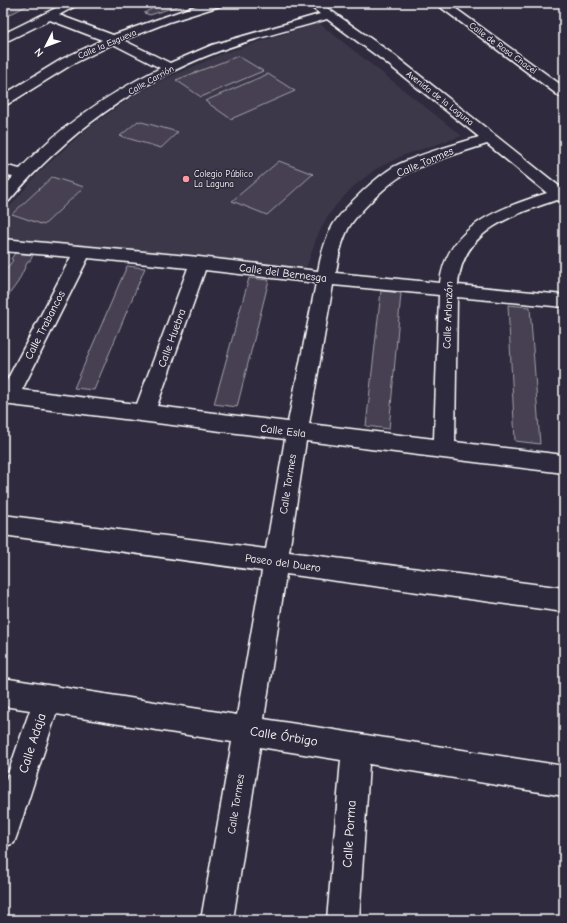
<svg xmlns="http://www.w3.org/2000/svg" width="567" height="923" viewBox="0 0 567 923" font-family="'Comic Neue',sans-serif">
  <rect width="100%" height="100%" fill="#2f2a3d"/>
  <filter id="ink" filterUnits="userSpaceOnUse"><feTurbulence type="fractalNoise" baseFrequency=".025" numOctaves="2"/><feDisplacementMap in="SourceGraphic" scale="8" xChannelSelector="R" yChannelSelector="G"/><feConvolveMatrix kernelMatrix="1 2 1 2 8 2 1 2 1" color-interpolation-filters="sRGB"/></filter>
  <g filter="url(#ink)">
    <path fill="#3c3749" d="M319,23l143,113 -58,19 -28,14 -22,17 -18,19 -11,16 -8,16 -11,31 -303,-30v-23l35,-42 51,-46 43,-30 29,-16 63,-28z"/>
    <g fill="#464152" stroke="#a2a0a8">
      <path d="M3,3h29l-29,15z"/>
      <path d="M162,3h25l-37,12 -6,-2z"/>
      <path d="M238,56l25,15 -62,26 -25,-17z"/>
      <path d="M268,74l27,17 -64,28 -26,-18z"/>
      <path d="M138,121l40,11 -17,16 -41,-12z"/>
      <path d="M279,161l34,13 -46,41 -35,-14z"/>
      <path d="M52,177l32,10 -40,38 -32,-11z"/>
      <path d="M15,253l18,2 -3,6h-2l-10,21 -15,21 2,1 -2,4v-34l10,-14 -2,-1z"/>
      <path d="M127,266l18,2 -51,122 -20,-2z"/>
      <path d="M249,278l20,2 -32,127 -23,-3z"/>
      <path d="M381,291l20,2 -12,136 -23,-3z"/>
      <path d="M508,305l22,2 10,137 -25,-3z"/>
    </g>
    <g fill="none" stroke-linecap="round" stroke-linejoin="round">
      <g stroke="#fff" stroke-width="3">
        <g id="minor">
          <path d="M66,3h15l-22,12 54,20 85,-30 8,-2h19l-2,2 -54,17 -46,18 47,23 42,-18 108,-31 -14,-11h14l74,52 170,135v13l-7,-3c-45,15 -95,30 -99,85l106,10v12l-107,-10 -2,145 109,13v18l-258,-32 -17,111 275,36v24l-278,-38 -22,145 300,47v30l-195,-32 -10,156h-32l14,-160 -81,-13 -27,173h-32l31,-178 -176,-28 -38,118 -4,11 -11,4v-59l27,-78 -27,-4v-28l234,37 25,-144 -259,-36v-20l263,34 19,-110 -282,-35v-16l68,-131 -68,-6v-12l196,18 119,14c3,-16 7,-32 15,-46 11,-18 44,-49 62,-59 26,-13 56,-20 84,-29l-95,-76 -57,-42c-36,11 -73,19 -108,32 -82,31 -154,83 -210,150l-6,2v-15l10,-11 -10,-2v-10l17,4c40,-43 88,-75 140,-101l-47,-24 -42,21 -63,39 -5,1v-10l59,-36 40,-19 -52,-20 -47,23v-9zM487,144l60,49c-46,15 -101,33 -107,90l-104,-10c2,-15 5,-30 12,-44 8,-15 43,-49 59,-56 25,-13 53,-20 80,-29zM88,258l100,10 -51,136 -115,-14zM205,270l111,13 -28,139 -131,-16zM333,285l106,10 -5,144 -125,-15z"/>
          <path d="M435,3h13l116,84v10l-5,-1z"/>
          <path d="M555,3h9v5z"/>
        </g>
      </g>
      <use href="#minor" fill="#2f2a3d" fill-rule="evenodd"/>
    </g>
  </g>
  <circle fill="#ff9aa2" stroke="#2f2a3d" stroke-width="1.5" cx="186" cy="179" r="4"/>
  <g text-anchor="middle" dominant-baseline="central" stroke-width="3" stroke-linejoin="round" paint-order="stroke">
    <g font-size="9" fill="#fff" stroke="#2f2a3d">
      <text transform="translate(107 44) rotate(-23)">Calle la Esgueva</text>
      <text transform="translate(503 48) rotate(36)">Calle de Rosa Chacel</text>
      <text transform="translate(151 80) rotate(-29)">Calle Carrión</text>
      <text transform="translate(440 98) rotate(38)">Avenida de la Laguna</text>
    </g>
    <g font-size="9" fill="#fff" stroke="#2f2a3d" text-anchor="start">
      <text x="194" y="174">Colegio Público<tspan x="194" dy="10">La Laguna</tspan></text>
    </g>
    <g font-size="11" fill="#fff" stroke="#2f2a3d">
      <text transform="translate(425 162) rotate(-23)">Calle Tormes</text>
      <text transform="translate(283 273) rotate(7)">Calle del Bernesga</text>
      <text transform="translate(448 315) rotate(-88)">Calle Arlanzón</text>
      <text transform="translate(45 325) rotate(-63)">Calle Trabancos</text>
      <text transform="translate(172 338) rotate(-70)">Calle Huebra</text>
      <text transform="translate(283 431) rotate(7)">Calle Esla</text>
      <text transform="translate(288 484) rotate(-81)">Calle Tormes</text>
      <text transform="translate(283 563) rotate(8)">Paseo del Duero</text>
      <text transform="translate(236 804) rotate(-81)">Calle Tormes</text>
    </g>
    <g font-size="13" fill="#fff" stroke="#2f2a3d">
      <text transform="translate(284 736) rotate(9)">Calle Órbigo</text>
      <text transform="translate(32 743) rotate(-72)">Calle Adaja</text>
      <text transform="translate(349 834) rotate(-86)">Calle Porma</text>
    </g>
  </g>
  <rect width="567" height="923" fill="none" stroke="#2f2a3d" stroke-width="16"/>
  <rect x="8" y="8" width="551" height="907" fill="none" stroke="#fff" stroke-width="1.5" filter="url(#ink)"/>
  <g transform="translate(46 46) rotate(228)" stroke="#2f2a3d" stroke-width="3" paint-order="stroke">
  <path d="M0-3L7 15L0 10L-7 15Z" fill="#ffffff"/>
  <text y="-6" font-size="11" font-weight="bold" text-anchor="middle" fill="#ffffff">N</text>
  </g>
</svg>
